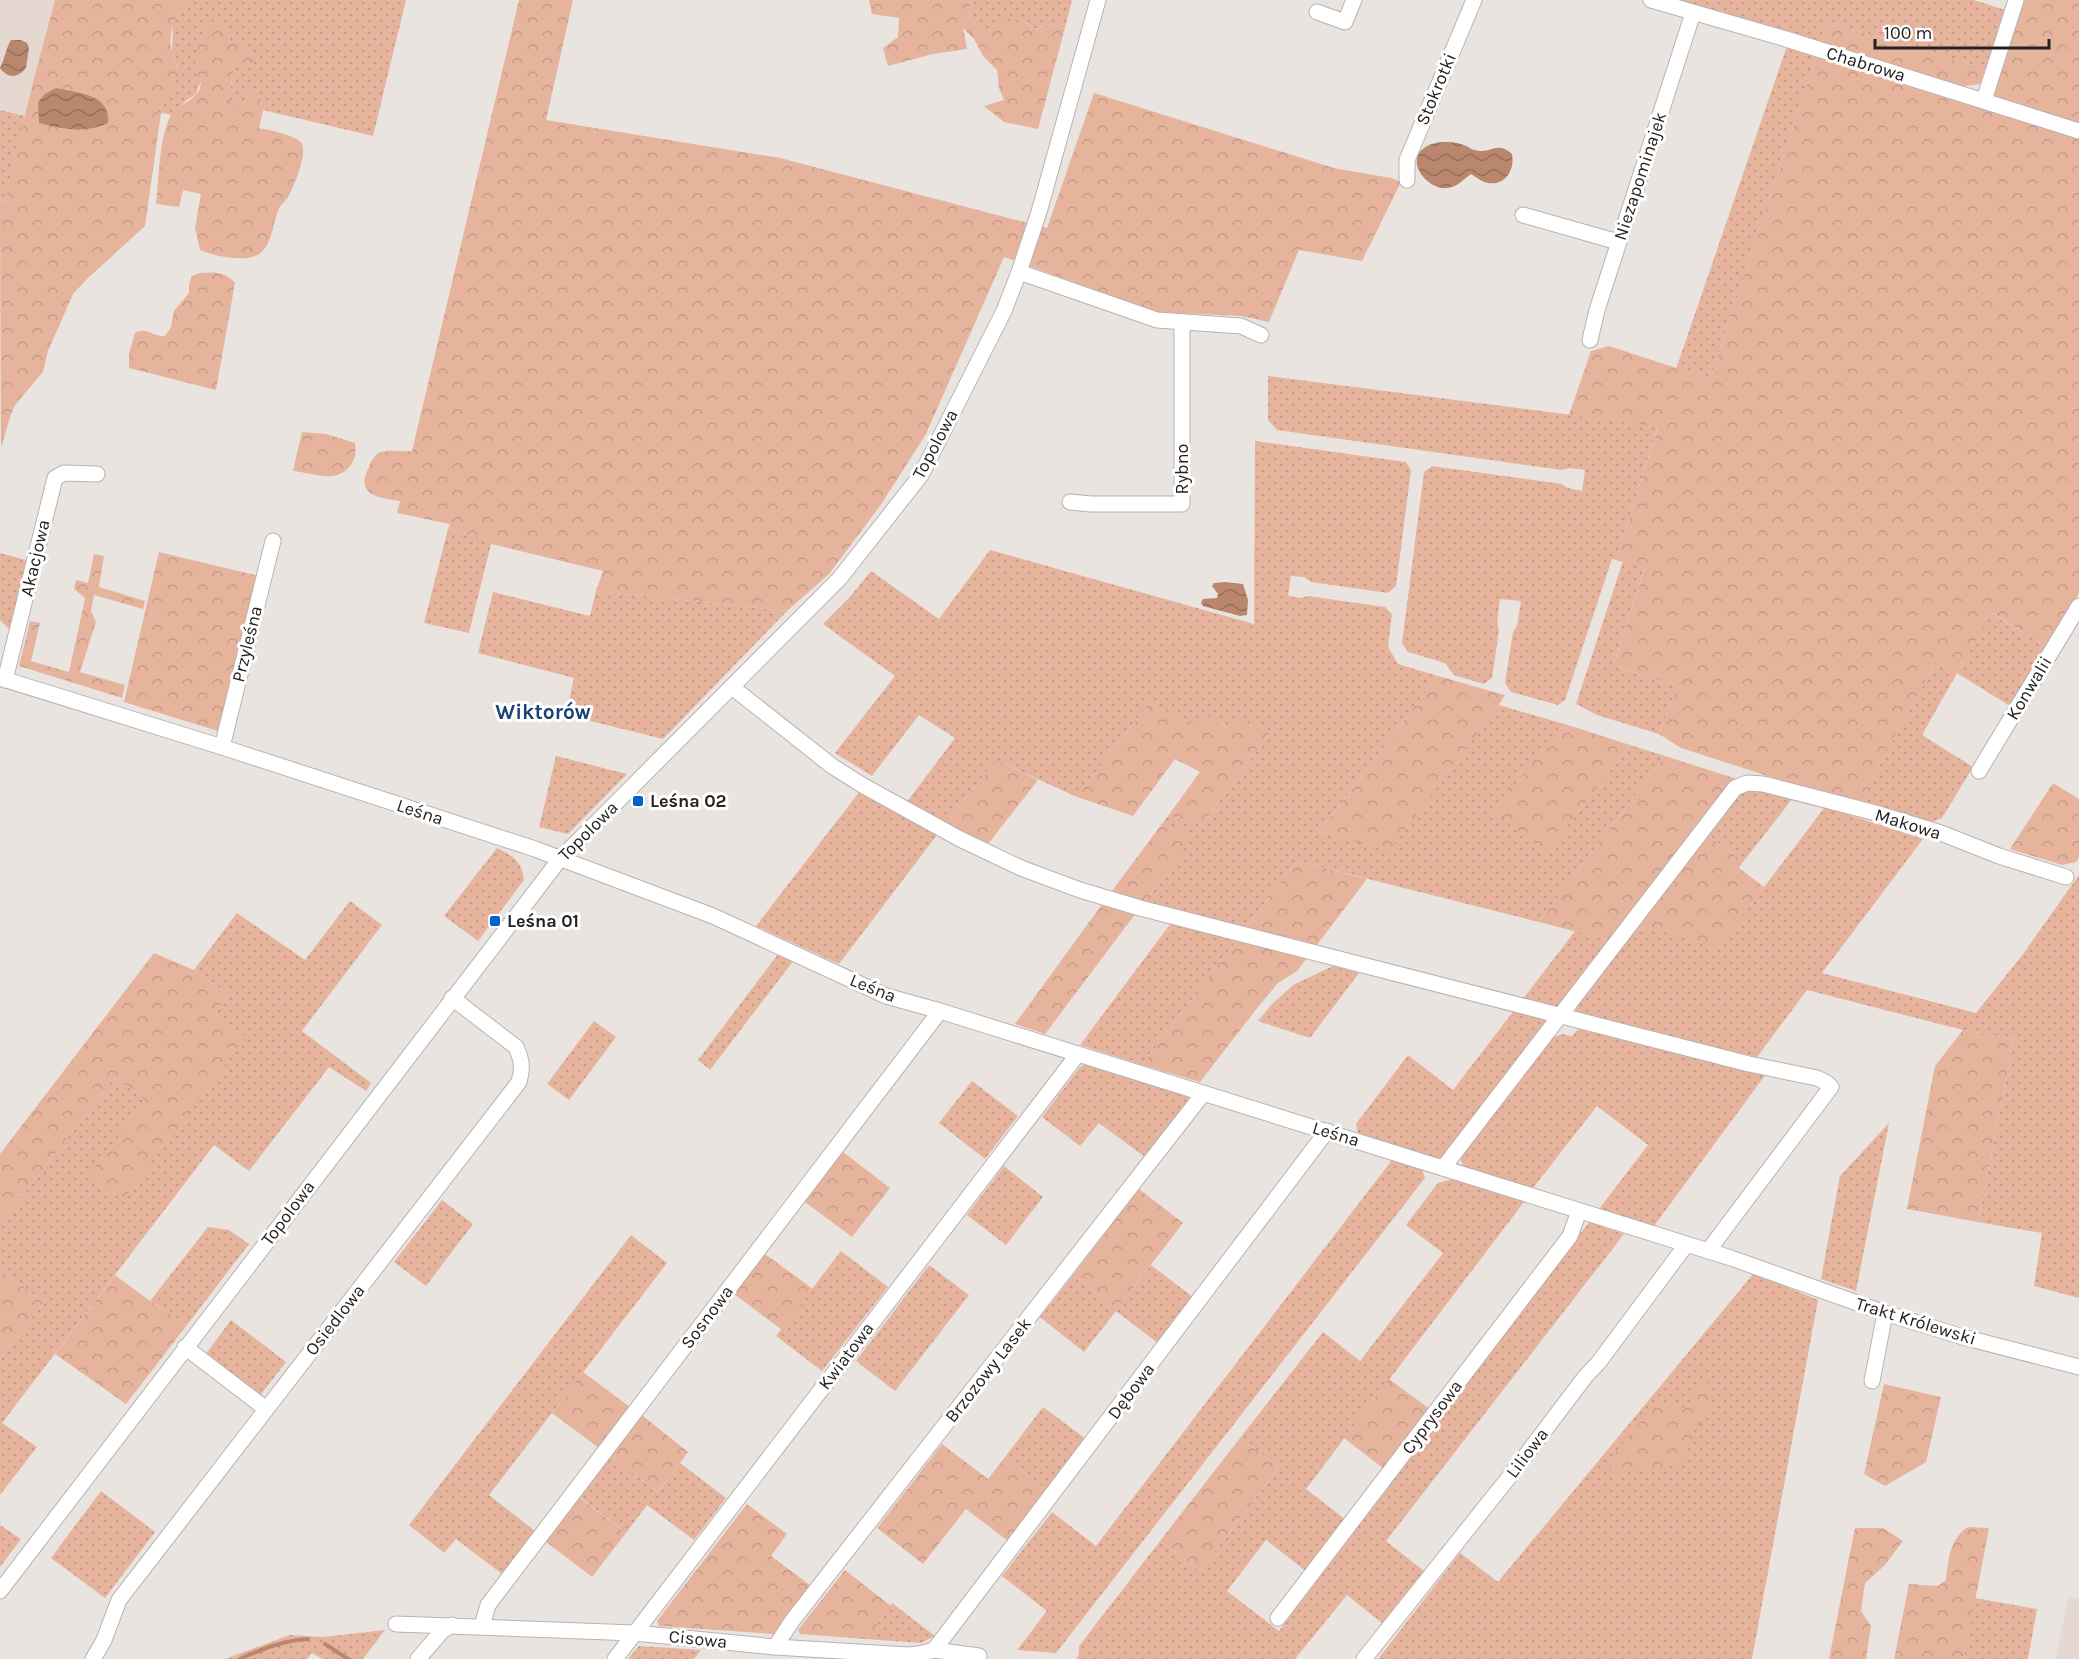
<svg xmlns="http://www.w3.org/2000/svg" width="2079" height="1659" viewBox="0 0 2079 1659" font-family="Karla,sans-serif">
  <defs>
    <pattern id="grass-dots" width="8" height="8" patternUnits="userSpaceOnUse" patternTransform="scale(1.5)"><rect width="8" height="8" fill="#e6b49d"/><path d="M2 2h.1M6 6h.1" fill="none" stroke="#c59a87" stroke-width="1.8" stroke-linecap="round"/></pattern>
    <pattern id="forest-crowns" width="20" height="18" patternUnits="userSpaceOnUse" patternTransform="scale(1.5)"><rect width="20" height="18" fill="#e6b49d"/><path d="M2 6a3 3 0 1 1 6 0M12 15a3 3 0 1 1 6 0" fill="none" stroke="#c59a87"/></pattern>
    <pattern id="water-waves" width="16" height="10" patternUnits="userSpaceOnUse" patternTransform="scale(1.5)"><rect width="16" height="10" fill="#ba866d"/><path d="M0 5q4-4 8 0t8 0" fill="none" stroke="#976d59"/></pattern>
  </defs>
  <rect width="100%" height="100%" fill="#eae4e1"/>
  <g fill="#e5d8d1">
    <path d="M0,0h55l-30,116 -25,-6z"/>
    <path d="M2068,1597l11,2v60h-23z"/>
  </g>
  <g fill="url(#grass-dots)">
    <path d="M186,0h220l-33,136 -110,-26 -4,-17 -9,-4 -9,19 -12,-9 5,-32 -3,-26 -8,-18 -27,71 -9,6 -16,15 -14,-3 17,-27 4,-17 -6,-15 1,-31z"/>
    <path d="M971,0h101l-6,24 -33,5 -12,-10 -34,19 -18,-23z"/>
    <path d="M1681,0h293l44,14 -20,59 -172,-52 -6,22z"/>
    <path d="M1787,46l30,9 -107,324 -34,-10z"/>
    <path d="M0,110l25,6 -25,104z"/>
    <path d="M1268,376l390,50 -42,134 -4,-1 -47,141 -7,5 -47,-13 -6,-9 8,-51 4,-6 4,-25 -21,-2 -3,23 2,8 -7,48 -8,6 -30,-9 -9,-12 -37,-11 -6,-9 22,-171 8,-6 130,18 6,4 14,3 3,-21 -16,-2 -7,2 -285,-40 -9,-10z"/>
    <path d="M1255,441l151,21 5,8 -15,116 -8,7 -77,-11 -7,-5 -13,-1 -3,20 13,2 7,-2 77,11 7,7 -4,33 10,17 40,12 -119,156 70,18 110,-145 72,21 -14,4 -10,122 83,-107 35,11 -126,166 -242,-61 -155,204 -62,-20 100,-134 -35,-10 49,-66 -33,-10 7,-9 34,9 68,-92 -39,-3 -26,-15 -8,11 -48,-23 -72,94 -81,-37 -50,64 -40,-21 49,-65 -36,-23 -47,61 -37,-23 60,-77 -72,-52 27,-27 21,-26 68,48 51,-69 264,74z"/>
    <path d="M448,529l40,11 3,4 -22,89 -45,-10z"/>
    <path d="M0,553l26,7 -16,70 -10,-10z"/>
    <path d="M1623,561l22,6 -32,99 65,20 -19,48 -62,-19 -21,-11z"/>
    <path d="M596,591l191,20 -124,128 -97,-24 8,-37 -96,-25 15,-61 97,24z"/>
    <path d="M1991,613l56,34 -37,59 -53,-33 -35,62 51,32 -31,51 -13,5 -69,-22 76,-140 21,12z"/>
    <path d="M556,756l71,18 -59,60 -29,-7z"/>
    <path d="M1758,786l35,12 -50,64 -36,-28 34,-45z"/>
    <path d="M860,791l77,44 -98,129 -83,-38z"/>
    <path d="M1825,807l98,32 -101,134 154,40 47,-59 56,-79v423l-45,-12 8,-53 -64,-11 36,-183 -51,-9 -156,-40 -50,67 -180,-42 -2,-9 62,-81 82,21z"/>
    <path d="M497,848c16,8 25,13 27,32l-46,61 -34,-25z"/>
    <path d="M350,901l32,24 -80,106 69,52 -5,8 -37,-24 -80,104 -35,-26 -212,278 35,24 -37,48v-136l44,-57 -44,-32v-46l115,-147 31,24 99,-64 -30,-24 14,-18 -35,-25 43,-57 68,47z"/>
    <path d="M1575,931l37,10 -169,219 -85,-27 -2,-9 52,-69 45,35z"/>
    <path d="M779,953l15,7 -84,110 -12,-10z"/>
    <path d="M1333,966l26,7 -49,65 -52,-17 13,-16 22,-20z"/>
    <path d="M594,1021l22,16 -47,63 -22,-16z"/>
    <path d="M1578,1029l188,45 -112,152 -55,-17 49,-64 -51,-39 -64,82 -70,-22 -3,-10 90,-117 12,-5 10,2z"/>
    <path d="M1087,1064l101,32 1,5 -44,56 -46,-34 -19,23 -38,-29 38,-50z"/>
    <path d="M972,1081l46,35 -33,43 -46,-36z"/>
    <path d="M1889,1123l-33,168 -35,-12 19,-103z"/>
    <path d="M1392,1160l30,9 3,9 -369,475 -39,-3 30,-39 -45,-35 50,-64 44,34z"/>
    <path d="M1004,1166l39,31 -37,48 -39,-30z"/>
    <path d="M1452,1179l72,23 -218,287 40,31 -39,52 -41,-32 -39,51 52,40 310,-409 35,12 -238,307 38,30 -41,53 -36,-29 -52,64h-219l3,-5v-8l81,-105 40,30 79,-104 -39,-29 83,-106 37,29 83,-108 -37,-28 32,-42z"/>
    <path d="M442,1200l31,24 -47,62 -32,-24z"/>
    <path d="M208,1227l21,3 20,14 -62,81 -37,-24z"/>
    <path d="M631,1235l36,28 -178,232 46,36 -33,43 -46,-35 -12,14 -35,-28z"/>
    <path d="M841,1251l47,36 -66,84 -46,-35z"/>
    <path d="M929,1265l40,30 -74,96 -39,-30z"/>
    <path d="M1151,1265l43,33 -35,46 -43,-33 -32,41 -44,-35 33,-42 44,34z"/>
    <path d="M1754,1273l64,27 -66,359h-374l82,-106 38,29z"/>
    <path d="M231,1320l55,42 -27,35 -54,-42z"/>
    <path d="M1043,1407l43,32 -39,51 -42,-33z"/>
    <path d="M611,1456l47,36 22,-29 46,35 -32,42 -47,-35 -21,28 -46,-36z"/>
    <path d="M101,1491l54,41 -50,66 -54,-40z"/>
    <path d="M0,1525l21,14 -21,28z"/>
    <path d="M1975,1598l62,11 -9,50h-64z"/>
    <path d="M892,1603l43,33 -14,7 -55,-4z"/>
    <path d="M385,1630l-22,29h-40l-11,-6 -5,6h-82l65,-24 33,2z"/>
    <path d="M639,1646l62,4 -7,9h-66z"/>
  </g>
  <g fill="url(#forest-crowns)">
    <path d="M55,0h131c-10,17 -19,31 -14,52 2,9 7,14 6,23 -2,13 -13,26 -21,37l4,1 -16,113 -59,54 -13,14 -25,57 -5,21 -28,33 -4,9 -10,34 -1,-228 33,-138z"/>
    <path d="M519,0h54l-27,120 234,38 267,70 47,-135 240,75 57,10 10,4 -39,79 -63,-11 -30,72 -28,-6 -85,-4 -152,-55 -78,177 -46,72 -51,68 -42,37 -191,-20 7,-20 -112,-27 -3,-4 -40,-11 2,-5 -53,-11 3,-12c-19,-3 -45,-5 -32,-32 2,-5 5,-13 11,-16 9,-4 23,-1 33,-2z"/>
    <path d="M869,0h102l-2,15 18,23 12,-19h22l12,10 33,-5 -28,105 -34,-7 -20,-16 20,-6 -5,-12 -2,-18 -14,-14 -9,-17 -11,-11 4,21 -34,5 -45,12 -5,-18 15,-11 1,-19 -27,-4z"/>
    <path d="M2023,0h56v126l-83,-26 -3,-12z"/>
    <path d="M216,21l7,2 8,18 25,16 -3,10 -19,1 -5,31 12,9 9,-19 9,3 4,18 -4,18c10,2 38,7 43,16 5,10 -7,39 -12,49 -2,6 -8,10 -11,15 -6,14 -7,38 -20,46 -13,9 -46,2 -59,-4l-5,-22 6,-34 -18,-4 -4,17 -23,-3c3,-26 3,-65 14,-87 7,-12 26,-17 30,-29 3,-9 -5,-13 -5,-21 -1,-10 8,-35 11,-45z"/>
    <path d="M1826,21l159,48 -5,15 -20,3 -140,-44z"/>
    <path d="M1817,55l262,80v458l-32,54 -55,-34 -35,60 -21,-12 -78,144 -177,-57 -22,-14 19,-48 -65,-20 32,-98 -29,-8 42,-133 -89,-12 22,-64 18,-5 101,33z"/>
    <path d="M199,273c13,-1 27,-2 36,10l-19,107 -87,-22v-15l6,-20c12,-7 18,4 30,3l6,-9 3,-16 15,-18v-8l3,-9z"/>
    <path d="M302,432l24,2 29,9c1,9 1,15 -5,23 -14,18 -37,7 -57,5z"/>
    <path d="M159,552l100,24 -38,156 -97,-30z"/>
    <path d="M94,554l10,2 -5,31 46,14 -2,8 -49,-14 -3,16 5,11 -16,50 45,13 -3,13 -103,-32 11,-45 10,2 -9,38 38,11 16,-74 -11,-9 2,-9 12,3z"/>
    <path d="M1438,676l67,19 -6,10 -110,146 -70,-19z"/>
    <path d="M1149,703l47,22 9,-10 26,15 10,-14 29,17 -68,92 -34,-9 32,-44 -25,-13 -42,57 -56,-19z"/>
    <path d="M1571,726l59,19 -83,108 -53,-41 63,-82z"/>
    <path d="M1665,756l72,23 -125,162 -73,-19z"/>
    <path d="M996,760l42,20 -50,64 -42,-20z"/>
    <path d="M2053,783l26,16v58l-3,5 -14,3 -52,-16z"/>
    <path d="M1161,825l34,10 -50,66 -33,-10z"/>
    <path d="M1707,834l36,28 -4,6 25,19 -45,60 -82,-22z"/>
    <path d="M1297,861l70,18 -70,92 -19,12 -24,29 -54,70 -58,-17z"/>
    <path d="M1103,903l33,10 -91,121 -30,-10z"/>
    <path d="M154,953l40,17 35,25 -14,18 31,24 -123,163 -35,-24 58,-75 -31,-24 -115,147v-70z"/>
    <path d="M1963,1030l51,9 -36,183 -71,-13 28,-143z"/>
    <path d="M843,1152l47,36 -38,49 -47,-35z"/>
    <path d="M1139,1189l44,34 -66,86 -44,-34z"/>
    <path d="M765,1254l48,35 -31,41 -48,-36z"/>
    <path d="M0,1270l44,32 -44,57z"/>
    <path d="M115,1275l35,26 37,24 -61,79 -71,-50z"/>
    <path d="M583,1372l47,35 -31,41 -47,-35z"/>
    <path d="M1389,1379l41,30 -46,60 -40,-31z"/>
    <path d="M1702,1381l9,4v18l-6,17 -10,8 -11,36 -71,10 -4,-14 47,-57 31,5z"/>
    <path d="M1884,1384l57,13 -15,65 -41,24 -21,-12z"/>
    <path d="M642,1415l46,37 -30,40 -47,-36z"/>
    <path d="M1240,1438l39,29 -79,104 -40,-30z"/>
    <path d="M942,1444l46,35 17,-22 42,33 -39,51 -42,-32 -43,55 -46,-36z"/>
    <path d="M579,1497l47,36 -34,44 -47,-36z"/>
    <path d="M747,1504l40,30 -16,22 43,32 -31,41 -10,5 -114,-8 -2,-5z"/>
    <path d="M1968,1527l21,1 -25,131h-70l15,-75 29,2 8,-6c2,-19 4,-42 22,-53z"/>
    <path d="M1855,1528h28l20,13 -18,24 -20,18 -4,28 10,15 -5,33h-37z"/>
    <path d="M845,1570l46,36 -25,33 -66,-5 -2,-4z"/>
  </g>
  <g fill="url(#water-waves)">
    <path d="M11,40h10l6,3 2,5 -3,20c-8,10 -18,11 -26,0 5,-10 6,-20 11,-28z"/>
    <path d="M56,88c22,5 55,6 52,35 -25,11 -44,6 -69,0l-1,-21 7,-8z"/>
    <path d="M1441,142c9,0 17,0 25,4 3,1 6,4 9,4 16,5 21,-10 37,4 3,15 -6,32 -24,29 -6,-1 -12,-6 -17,-9 -6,4 -12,11 -19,13 -25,9 -59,-38 -11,-45z"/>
    <path d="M1225,582l18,2 5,16 -1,15 -7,1 -37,-10 -2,-3 2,-4 14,-1 1,-4 -6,-8 2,-3z"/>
  </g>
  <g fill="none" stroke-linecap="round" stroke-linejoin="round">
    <g stroke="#ba866d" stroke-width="4">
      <path d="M325,1644l23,15"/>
      <path d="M240,1659c21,-10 45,-19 68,-20"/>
    </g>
    <g stroke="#b8b2b0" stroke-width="17">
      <g id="minor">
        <path d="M1651,0l135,39 293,92"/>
        <path d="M1317,12l28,10 9,-22"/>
        <path d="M1984,100l32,-100"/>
        <path d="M1407,180v-20l67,-160"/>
        <path d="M1523,215l95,27"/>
        <path d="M1019,272l138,48 84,6 20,9"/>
        <path d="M1590,340l7,-30 96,-297"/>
        <path d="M1070,502l21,2h91v-182"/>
        <path d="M0,678l222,69 313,102 178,67 173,80 54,15 791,247 154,55 78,24 116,30"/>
        <path d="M5,680l50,-202 9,-5 33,1"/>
        <path d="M732,687l100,79 30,19 98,54 61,29 59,22 60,18 609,156 68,14 10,5 4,4 -123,164"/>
        <path d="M222,747l51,-206"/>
        <path d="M1979,771l100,-165"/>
        <path d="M1443,1168l292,-380 12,-5 16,1 109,28 69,21 58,23 67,21"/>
        <path d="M185,1347l81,62"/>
        <path d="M1872,1381l13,-68"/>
        <path d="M0,1591l560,-732 280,-281 81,-103 83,-164 15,-39 20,-60 59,-212"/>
        <path d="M1278,1618l292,-382 9,-25"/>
        <path d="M396,1624l239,9 140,14 133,8 11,-1 15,-4 45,6"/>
        <path d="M482,1626l6,-21 452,-594"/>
        <path d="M775,1647l17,-26 411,-527"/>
        <path d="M934,1650l393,-519"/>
        <path d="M93,1659l11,-19 15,-40 400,-518c4,-14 3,-22 -3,-35l-64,-49"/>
        <path d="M418,1659l24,-28 10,-6"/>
        <path d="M615,1659l463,-605"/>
        <path d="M1364,1659l146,-183 75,-99 14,-15 87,-117"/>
      </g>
    </g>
    <use href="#minor" stroke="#fff" stroke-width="15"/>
  </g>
  <g fill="#0362cb" stroke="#fff" stroke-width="2">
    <rect x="632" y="795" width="12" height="12" rx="3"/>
    <rect x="489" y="915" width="12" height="12" rx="3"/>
  </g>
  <g text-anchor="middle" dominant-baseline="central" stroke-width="6" stroke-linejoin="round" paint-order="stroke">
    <g font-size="18" fill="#242221" stroke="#fff">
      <text transform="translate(1866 64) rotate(17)">Chabrowa</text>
      <text transform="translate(1436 89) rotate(-67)">Stokrotki</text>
      <text transform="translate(1640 176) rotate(-72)">Niezapominajek</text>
      <text transform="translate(935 444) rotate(-62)">Topolowa</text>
      <text transform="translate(1182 469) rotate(-90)">Rybno</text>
      <text transform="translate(35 558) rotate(-77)">Akacjowa</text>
      <text transform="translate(247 644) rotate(-76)">Przyleśna</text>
      <text transform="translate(2029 688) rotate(-59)">Konwalii</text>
      <text transform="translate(420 812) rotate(18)">Leśna</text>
      <text transform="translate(1908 824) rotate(17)">Makowa</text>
      <text transform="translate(588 831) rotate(-45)">Topolowa</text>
      <text transform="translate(873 988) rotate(22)">Leśna</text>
      <text transform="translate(1336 1134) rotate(17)">Leśna</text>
      <text transform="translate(288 1213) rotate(-53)">Topolowa</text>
      <text transform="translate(707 1317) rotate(-53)">Sosnowa</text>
      <text transform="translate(335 1320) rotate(-52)">Osiedlowa</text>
      <text transform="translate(1916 1321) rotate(17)">Trakt Królewski</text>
      <text transform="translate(846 1356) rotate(-53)">Kwiatowa</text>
      <text transform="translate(988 1370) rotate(-52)">Brzozowy Lasek</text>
      <text transform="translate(1131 1391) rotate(-53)">Dębowa</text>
      <text transform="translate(1432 1417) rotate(-53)">Cyprysowa</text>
      <text transform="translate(1527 1453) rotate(-53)">Liliowa</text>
      <text transform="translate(698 1639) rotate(6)">Cisowa</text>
    </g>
    <g font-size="18" font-weight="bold" fill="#242221" stroke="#fff" text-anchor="start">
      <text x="650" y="801">Leśna 02</text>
      <text x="507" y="921">Leśna 01</text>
    </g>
    <g font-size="21" font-weight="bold" fill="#1b4276" stroke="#fff">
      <text x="543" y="712">Wiktorów</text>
    </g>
  </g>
  <path d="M1875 39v9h174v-9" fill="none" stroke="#242221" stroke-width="3"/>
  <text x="1884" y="39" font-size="18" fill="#242221" stroke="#ffffff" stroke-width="4.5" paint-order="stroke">100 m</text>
</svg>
